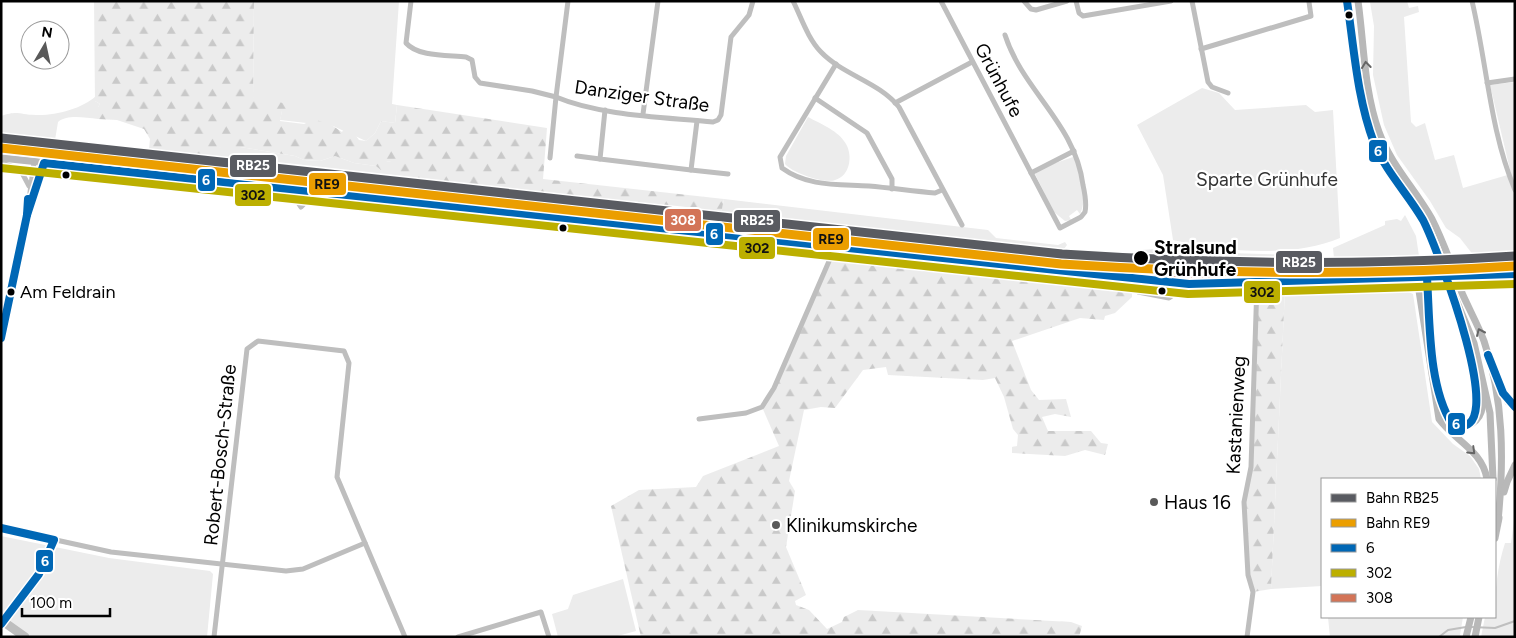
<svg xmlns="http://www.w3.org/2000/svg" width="1516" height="638" viewBox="0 0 1516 638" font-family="Figtree,sans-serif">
  <defs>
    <pattern id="forest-firs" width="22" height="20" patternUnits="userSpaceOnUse" patternTransform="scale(1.25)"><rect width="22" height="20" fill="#ececec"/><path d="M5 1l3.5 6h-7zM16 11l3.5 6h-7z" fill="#c9c9c9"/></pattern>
  </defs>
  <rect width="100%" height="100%" fill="#fff"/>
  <g fill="#ececec">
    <path d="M254,1h145l-7,103 5,1 -2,18 -14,-2 -6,12 -9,8 -33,-15 -53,-6 2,-9 -29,-14z"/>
    <path d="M1407,1l2,7 9,-2 1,6 -15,5 7,105 5,5 9,-4 10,37 19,-5 9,33 48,-14 -21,-89 25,-3v171l-41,3 -14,-18 -14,-10 -16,-27 -33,-46 -13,-30 -11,-50 1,-49 -4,-24z"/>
    <path d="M1202,88l17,5 16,17 71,-5 9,7 18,-2 7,128c-47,20 -117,14 -167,2l-10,-65 -26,-50z"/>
    <path d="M96,96l-1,5 5,3 -2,3v12c-13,-1 -30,-5 -40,3l-3,18 136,14 35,-8 14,1 55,9 9,4 16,1 15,-5 19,7 22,3 10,-5 5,1v15l-390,-41v-20c18,-6 18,-1 35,-1 18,1 46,-6 60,-19z"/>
    <path d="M808,117c13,7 31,14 38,27 7,12 4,32 -11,36 -11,4 -42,-7 -50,-16l1,-8z"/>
    <path d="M1,146l160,17 85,4 825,90 135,9 64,1 165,-3 3,5 -230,7c-30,-1 -59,-7 -89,-9v4l37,3v2l-40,-2 -484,-53 -27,-7 -14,3 -535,-59 -12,-5 -21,-2 -22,2z"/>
    <path d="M1073,157c8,13 15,43 7,57l-3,-4 -8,6 2,4 -6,1 -11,-9 -19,-38 9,-7z"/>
    <path d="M724,199l264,31 8,8 62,7 7,-3 2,3 -3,4 -343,-35z"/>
    <path d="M1405,215l11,21 3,20 -85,2 -1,-10 52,-23v-4l12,-2 4,2z"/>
    <path d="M1169,248l25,4 105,3 9,3 1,3 -168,-5v-6z"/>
    <path d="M1321,287l79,1 13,6 19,128 21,22 17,12 9,13 2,10h-159v107l-51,3 14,-299z"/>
    <path d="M1515,514v123h-34l4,-20h10c0,-27 2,-49 10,-74h6z"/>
    <path d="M1,536l108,22 101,13 3,3 -6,63h-176l-30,-22z"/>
    <path d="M623,579l13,52 -22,6h-56l-6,-23 16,-5 5,-14z"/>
    <path d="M1328,617h135l-3,18 2,2h-132z"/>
  </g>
  <g fill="url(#forest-firs)">
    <path d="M94,1h160l-1,96 18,2 20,7 -1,6 -8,-1 -2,10 24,3 10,-5 19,7 9,6 2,-3h7l8,11 7,1 9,-8 6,-12 14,2 2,-18 150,23 -4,51 181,20 -3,15 -330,-37v-15l-5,-1 -1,9h-4l-5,-4 -22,-3 -19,-7 -15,5 -16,-1 -9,-4 -55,-9 -22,1 -2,6h-25l-42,-5 1,-10 -6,-10 -27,-9 -19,-1v-12l2,-3 -5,-3z"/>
    <path d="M832,255l300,32v10l-17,16 -10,3 -1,4 -24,-2 -68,23 19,49 8,10 27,-1 5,18 -16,-3 -13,3 6,14h43l10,12 7,1 -3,11 -20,-5 -20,6 -53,-3v-6l5,-1 1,-11 -5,-6 -9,-32 -9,-19 -12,2 -95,-5 -2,-8 -23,3 -28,38 -14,-1 -17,3 -15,71 6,10 -9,56 20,48 -11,6 1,4 13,5 18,19 15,-7 2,-5 14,-7 213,12 11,4 -3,11h-438l-30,-131 28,-16 57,-3 7,-11 76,-30 -17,-39 12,-19z"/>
    <path d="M1285,290l-14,299 -18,3 -5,-17 -4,-73 7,-35 6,-176z"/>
  </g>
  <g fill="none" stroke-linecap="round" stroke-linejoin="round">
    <g stroke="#bfbfbf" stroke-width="2">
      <path d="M1471,627l24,1 20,-7"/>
      <path d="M1439,637l9,-7 18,-3"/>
    </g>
    <g stroke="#bebebe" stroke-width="5">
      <path d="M411,1l-5,42c12,14 42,12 60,14l6,3 3,17 5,6 52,8 24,6 12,-96"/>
      <path d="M793,1c8,16 15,38 28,51 22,23 58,30 78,55l63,118"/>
      <path d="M941,1l119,227 21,-11 4,-5c2,-9 0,-18 -2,-27 -8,-62 -60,-94 -78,-150"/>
      <path d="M1024,1l7,8 5,1 31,-9"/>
      <path d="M1076,1l3,12 4,3 88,-15"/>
      <path d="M1192,1l16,81 4,5 16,6"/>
      <path d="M1472,1c15,63 18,130 43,189"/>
      <path d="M1201,49l110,-33 -2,-14"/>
      <path d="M836,64l-56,93 2,11c26,19 56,16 87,18 22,2 44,5 66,7l7,-3"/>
      <path d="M1487,83l28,-4"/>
      <path d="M815,98l52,35 25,46v10"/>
      <path d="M895,103l77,-41"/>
      <path d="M605,110l-5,49 91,11 6,-49"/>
      <path d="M643,114l15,-113"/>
      <path d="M577,156l23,3"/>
      <path d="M550,158l6,-61c45,19 109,20 157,25l5,-2 3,-5 10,-78 18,-22 4,-14"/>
      <path d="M1,163l19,6 9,17"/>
      <path d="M691,170l37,4"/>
      <path d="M1031,173l43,-22"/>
      <path d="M289,189l12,18 15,-15"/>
      <path d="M29,210l15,-47"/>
      <path d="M1139,279l-1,13 31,6 20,-14"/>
      <path d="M1,339l26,-124 7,-53"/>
      <path d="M699,419l47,-6 16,-6 12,-19 59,-136 23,-1"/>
      <path d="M1,528l110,24 175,19 17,-2 62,-26"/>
      <path d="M2,623c18,-28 45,-50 52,-83"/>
      <path d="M214,637l33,-288 11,-8 86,10 5,12 -12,114 68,160"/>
      <path d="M458,637l83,-25 8,25"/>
      <path d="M1247,637l6,-45 -5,-17 -4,-73 7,-35 6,-184"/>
    </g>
    <g stroke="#b8b8b8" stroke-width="7">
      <path d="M1347,1l16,100 12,43 12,23 36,53 51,123 16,70 3,66"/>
      <path d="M1358,1c6,43 6,90 21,131 12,33 36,57 53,87 12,24 21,49 30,74 7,16 16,32 22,48 20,58 20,120 14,180"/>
      <path d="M1,158l1188,126 326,-10"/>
      <path d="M1417,278l22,141c16,22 43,31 48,60"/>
      <path d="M1427,278c2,28 7,119 20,140 3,5 7,7 12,9 21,-1 25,-16 24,-34"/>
      <path d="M1496,378l12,24 7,5"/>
      <path d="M1504,492l3,-10 8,-17"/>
      <path d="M1495,538l4,-20"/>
      <path d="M1466,637l5,-20"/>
      <path d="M1475,637l4,-20"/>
    </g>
    <path stroke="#bebebe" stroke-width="9" d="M1,620l24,17"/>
    <g stroke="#fff" stroke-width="11">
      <g id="bus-1">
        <path d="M1347,1c7,47 10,97 27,142 12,29 34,51 49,77 12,23 93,228 29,204 -24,-38 -22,-102 -25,-146"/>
        <path d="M27,215l17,-52 1145,121 326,-10"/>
        <path d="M1,338l26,-123 1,-16"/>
        <path d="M1488,355l15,38 12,14"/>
        <path d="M1,528l53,12 -15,34 -38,50"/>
      </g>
    </g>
    <g stroke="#fff" stroke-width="11">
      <path id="bus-2" d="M1,168l1187,126 327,-10"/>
    </g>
    <g stroke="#fff" stroke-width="11">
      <path id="bus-3" d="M2,148l1187,126 326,-10"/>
    </g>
    <use href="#bus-1" stroke="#0067b5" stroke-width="8"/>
    <use href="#bus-2" stroke="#bcaf00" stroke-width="8"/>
    <use href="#bus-3" stroke="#d37457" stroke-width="8"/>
    <g stroke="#fff" stroke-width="12">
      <path id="rail-1" d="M1,138l1061,116c151,10 301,12 453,2"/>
    </g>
    <g stroke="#fff" stroke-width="12">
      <path id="rail-2" d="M1,148l1060,116c152,10 302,12 454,2"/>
    </g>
    <use href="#rail-1" stroke="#595b61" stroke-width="9"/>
    <use href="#rail-2" stroke="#eb9e00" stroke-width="9"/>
  </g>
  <defs><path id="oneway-chevron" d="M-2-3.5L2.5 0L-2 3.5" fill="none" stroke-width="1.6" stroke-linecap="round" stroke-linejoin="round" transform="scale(1.25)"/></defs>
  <g stroke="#656565">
    <use href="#oneway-chevron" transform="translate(1366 65) rotate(-97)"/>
    <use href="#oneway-chevron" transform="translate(1480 332) rotate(-114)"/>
    <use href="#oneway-chevron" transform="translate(1472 451) rotate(44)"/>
  </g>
  <g fill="#000" stroke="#fff" stroke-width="2">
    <circle cx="1349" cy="15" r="4.5"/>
    <circle cx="66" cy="175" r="4.5"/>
    <circle cx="563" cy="228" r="4.5"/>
    <circle cx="1141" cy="258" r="8"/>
    <circle cx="1162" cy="291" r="4.5"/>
    <circle cx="11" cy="292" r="4.5"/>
  </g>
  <g fill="#595959" stroke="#fff" stroke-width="2">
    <circle cx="1154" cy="502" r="5"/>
    <circle cx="776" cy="525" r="5"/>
  </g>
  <g text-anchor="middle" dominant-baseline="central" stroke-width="4.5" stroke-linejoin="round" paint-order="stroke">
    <g font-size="18" fill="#000" stroke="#fff" text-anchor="start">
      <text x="20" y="292">Am Feldrain</text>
    </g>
    <g font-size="19" fill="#000" stroke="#fff">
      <text transform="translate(999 80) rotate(62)">Grünhufe</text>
      <text transform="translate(642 96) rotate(8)">Danziger Straße</text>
      <text transform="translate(1236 415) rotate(-87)">Kastanienweg</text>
      <text transform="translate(220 455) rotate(-84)">Robert-Bosch-Straße</text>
    </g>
    <g font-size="19" fill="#333" stroke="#fff">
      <text x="1267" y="179">Sparte Grünhufe</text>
    </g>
    <g font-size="19" font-weight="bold" fill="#000" stroke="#fff" text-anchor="start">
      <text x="1154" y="247">Stralsund<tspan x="1154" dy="22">Grünhufe</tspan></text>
    </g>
    <g font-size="19" fill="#000" stroke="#fff" text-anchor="start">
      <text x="1164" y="502">Haus 16</text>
      <text x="786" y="525">Klinikumskirche</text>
    </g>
  </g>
  <g stroke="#fff" stroke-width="2">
    <rect x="1368" y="139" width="20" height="24" rx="5" fill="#0067b5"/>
    <rect x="229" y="154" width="48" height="24" rx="5" fill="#595b61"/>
    <rect x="197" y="168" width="19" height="24" rx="5" fill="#0067b5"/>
    <rect x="308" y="172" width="39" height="24" rx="5" fill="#eb9e00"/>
    <rect x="234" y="183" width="38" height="24" rx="5" fill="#bcaf00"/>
    <rect x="664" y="208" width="38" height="24" rx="5" fill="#d37457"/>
    <rect x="733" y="209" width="48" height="24" rx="5" fill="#595b61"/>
    <rect x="705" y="222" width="19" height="24" rx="5" fill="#0067b5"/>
    <rect x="812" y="227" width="38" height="24" rx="5" fill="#eb9e00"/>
    <rect x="738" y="236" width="38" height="24" rx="5" fill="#bcaf00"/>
    <rect x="1275" y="250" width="48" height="24" rx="5" fill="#595b61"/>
    <rect x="1243" y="280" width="38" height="24" rx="5" fill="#bcaf00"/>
    <rect x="1447" y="412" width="19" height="24" rx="5" fill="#0067b5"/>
    <rect x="35" y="549" width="19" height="24" rx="5" fill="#0067b5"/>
  </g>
  <g font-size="14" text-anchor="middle" font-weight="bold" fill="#fff">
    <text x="1378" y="156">6</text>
    <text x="253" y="170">RB25</text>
    <text x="206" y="185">6</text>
    <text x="683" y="225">308</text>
    <text x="757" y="225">RB25</text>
    <text x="714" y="239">6</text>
    <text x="1299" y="267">RB25</text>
    <text x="1456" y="429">6</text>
    <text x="45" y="566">6</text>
  </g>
  <g font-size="14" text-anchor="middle" font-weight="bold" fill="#111">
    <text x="327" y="189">RE9</text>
    <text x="253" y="200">302</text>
    <text x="831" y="244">RE9</text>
    <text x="757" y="253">302</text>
    <text x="1262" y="297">302</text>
  </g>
  <rect width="1516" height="638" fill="none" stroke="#000000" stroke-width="5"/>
  <rect x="1321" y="478" width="175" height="140" fill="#ffffff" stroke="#999999"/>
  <rect x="1331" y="494" width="25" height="8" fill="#595b61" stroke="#999999"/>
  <text x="1366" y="503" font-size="15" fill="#000000">Bahn RB25</text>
  <rect x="1331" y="519" width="25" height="8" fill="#eb9e00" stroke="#999999"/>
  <text x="1366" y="528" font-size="15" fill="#000000">Bahn RE9</text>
  <rect x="1331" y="544" width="25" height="8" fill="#0067b5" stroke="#999999"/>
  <text x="1366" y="553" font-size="15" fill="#000000">6</text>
  <rect x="1331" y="569" width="25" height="8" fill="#bcaf00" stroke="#999999"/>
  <text x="1366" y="578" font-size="15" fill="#000000">302</text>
  <rect x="1331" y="594" width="25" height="8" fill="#d37457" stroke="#999999"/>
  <text x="1366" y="603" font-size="15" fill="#000000">308</text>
  <g transform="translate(45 45) rotate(9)"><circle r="24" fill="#ffffff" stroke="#999999"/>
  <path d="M0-4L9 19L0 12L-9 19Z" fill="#595959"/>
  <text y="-8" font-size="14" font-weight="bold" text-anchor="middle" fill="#000000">N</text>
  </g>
  <path d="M22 608v8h88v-8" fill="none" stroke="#000000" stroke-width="2.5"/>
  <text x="30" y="608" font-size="15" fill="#000000" stroke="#ffffff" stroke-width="4" paint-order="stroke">100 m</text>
</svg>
